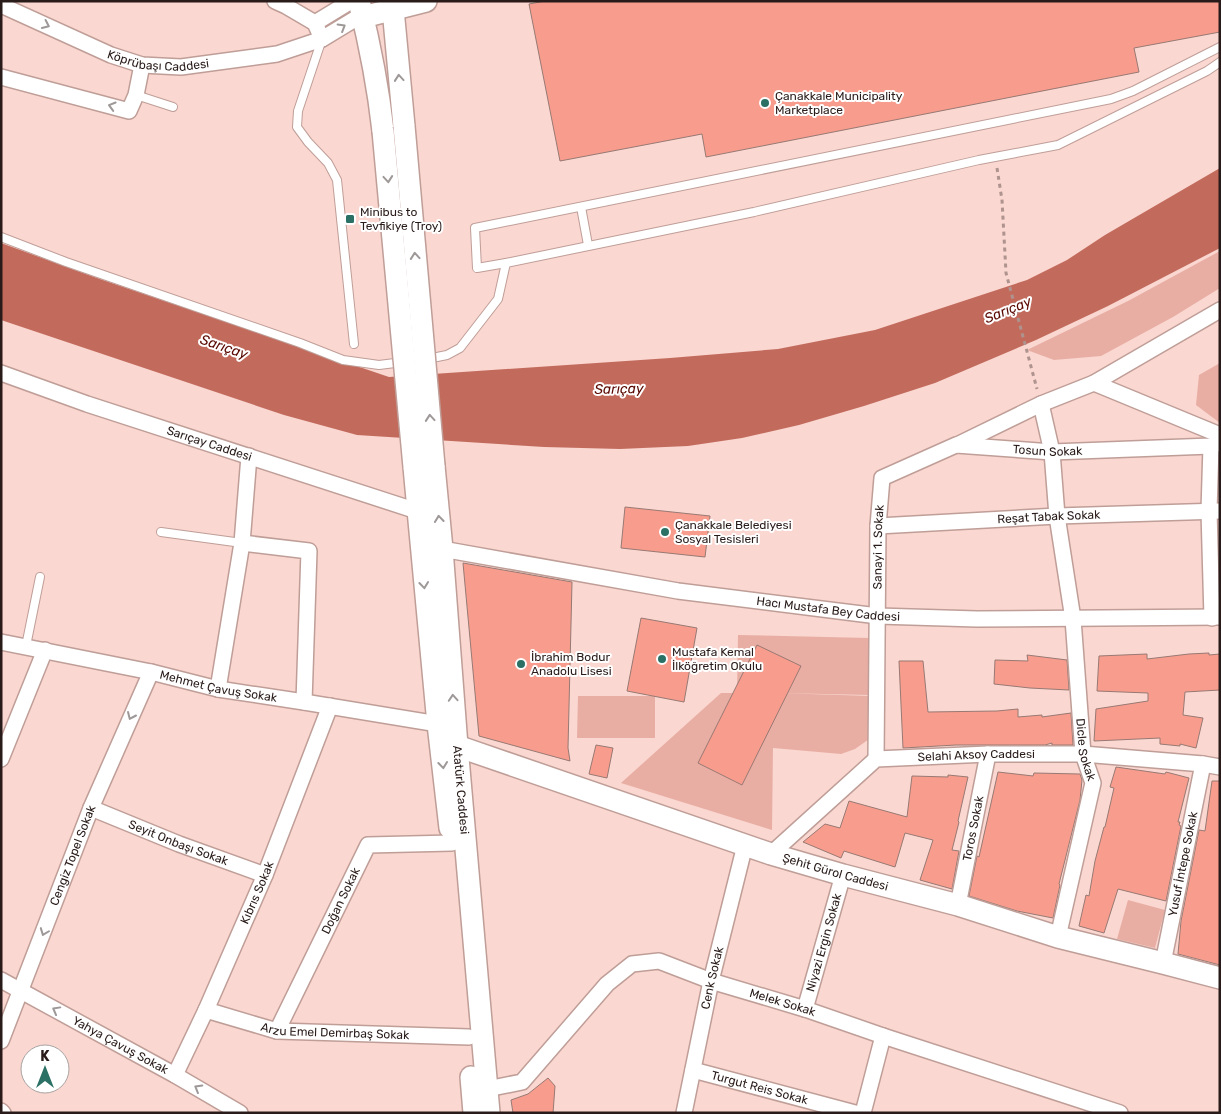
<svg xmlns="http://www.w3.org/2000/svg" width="1221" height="1114" viewBox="0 0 1221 1114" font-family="Rubik,sans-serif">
  <rect width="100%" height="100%" fill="#fad7d0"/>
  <g fill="#e8aea4">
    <path d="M1220,251v37l-47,29 -72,39 -47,4 -27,-10 101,-49z"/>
    <path d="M1220,363v60l-24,-18 3,-30z"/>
    <path d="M738,635l131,3v57l-91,-2 93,3 1,41 -17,12 -14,5 -68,-6 -1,82 -151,-47 100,-90h16z"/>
    <path d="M578,696h77v42h-78z"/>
    <path d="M1128,900l37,10 -10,38 -38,-9z"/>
  </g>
  <path fill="#c26b5d" d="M1220,168v80l-112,58 -72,34 -101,43 -71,23 -65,19 -57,13 -54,8 -68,3 -76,-2 -187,-12 -73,-20 -283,-95v-77l96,35 292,99 281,-19 108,-9 97,-19 152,-50 40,-20 38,-25z"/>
  <g fill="#f89d8d" stroke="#987973">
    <path d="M545,1h675v31l-86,16 5,24 -433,85 -4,-23 -142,27 -31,-157z"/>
    <path d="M625,507l85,9 -5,41 -84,-9z"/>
    <path d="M463,563l109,19 -4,166 2,13 -91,-25z"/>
    <path d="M641,618l56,10 -13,74 -57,-11z"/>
    <path d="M757,645l44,21 -59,119 -44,-22z"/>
    <path d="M1209,653v2l11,-1v36l-35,2 -2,23 20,3 -7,30 -16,-4v2l-20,-2v-6l-66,3 2,-32 52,-8v-8l-51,-2 2,-35 48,-2v5l42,-5z"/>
    <path d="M1027,655l40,5 2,30 -39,-2 -36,-4 1,-24 33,1z"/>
    <path d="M899,661h24l5,51 69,-1 21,-2v8l24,-2v2l29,-4 2,32h-21v-2l-7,2h-89l-53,3z"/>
    <path d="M596,745l17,3 -6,30 -18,-4z"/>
    <path d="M1116,767l49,7 1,-2 23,6 -11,44h2l-1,3 2,1 -15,75 -48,-12 -14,44 -25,-7 7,-31 3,1 6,-35 9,-34h1l9,-39 -4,-1z"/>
    <path d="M998,772l35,4 1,-3 46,1 2,6 -2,20 -21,84 1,1 -7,33 -36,-7 -48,-15 8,-40 2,1z"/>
    <path d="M948,775l20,2 -10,44 1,1 -7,28 7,1 -7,38 -32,-9 13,-40 -28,-7 -10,34 -51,-16 -3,7 -38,-16 22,-18 15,4 9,-27 58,16 5,-41 36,1z"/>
    <path d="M1212,781h8v184l-42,-11 3,-33 18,-91 6,1z"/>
    <path d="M548,1078l7,8 -2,27h-40l-2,-13 17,-6z"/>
  </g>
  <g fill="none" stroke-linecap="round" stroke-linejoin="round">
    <g stroke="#bf9e98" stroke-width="10">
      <g id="service">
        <path d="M322,39l-24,72 -1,16 11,15 20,21 9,17 17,164"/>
        <path d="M136,95l37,12"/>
        <path d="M581,207l7,38"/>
        <path d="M1,237l65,25 234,81 43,17 36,5 24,-3"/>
        <path d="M506,263l-29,5 -2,-40 636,-129 22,-8 87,-44"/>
        <path d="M427,359l20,-4 13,-7 38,-49 8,-36 248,-51 225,-52 79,-15 149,-74 13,-9"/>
        <path d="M161,532l81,11"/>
        <path d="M26,646l14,-69"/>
      </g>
    </g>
    <g stroke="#bf9e98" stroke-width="18">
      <g id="minor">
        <path d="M275,1l11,5 29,17 7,16"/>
        <path id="s1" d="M1,5l110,50 31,10 39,2 96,-13 45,-15 33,-20 8,-2"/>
        <path d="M315,23l36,-22"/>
        <path d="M1,77l128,34 7,-16 6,-30"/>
        <path id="s2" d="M1,373l86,31 330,107"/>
        <path d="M1094,383l126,52"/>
        <path id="s3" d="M1041,404l11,48 5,64 16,103 10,135 10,29 -35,154"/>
        <path d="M957,445l84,-41 53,-21 126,-73"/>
        <path d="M1211,446l-2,65 3,107"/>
        <path id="s4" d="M878,526l179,-10 163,-5"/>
        <path d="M242,543l67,8 -5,151"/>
        <path id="s5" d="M442,549l236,42 200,25 99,3 243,-2"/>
        <path id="s6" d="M1,642l150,30 67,17 86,13 134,22 6,7"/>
        <path d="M218,689l24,-146 7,-87"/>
        <path d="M1,759l44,-109"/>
        <path id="s7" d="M876,759l2,-233 4,-48 74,-33 96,7 159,-6 9,-3"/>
        <path id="s8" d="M91,808l88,36 86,31"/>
        <path id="s9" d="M771,854l105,-95 112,-5h95l120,10 17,3"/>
        <path id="s10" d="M958,905l30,-151"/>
        <path id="s11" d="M1163,963l40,-199"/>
        <path id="s12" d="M1,980l174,95 65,38"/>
        <path id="s13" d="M805,1009l38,-134"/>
        <path id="s14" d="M206,1010l71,21 192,6"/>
        <path id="s15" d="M277,1031l91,-186 84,-2"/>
        <path id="s16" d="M1,1041l90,-233 60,-136"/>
        <path id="s17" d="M693,1070l162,43"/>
        <path id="s18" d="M175,1075l31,-65 59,-135 65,-169"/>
        <path id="s19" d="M487,1089l35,-7 85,-98 25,-20 27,-3 52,20 94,28 78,27 237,77"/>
        <path d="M1,1111l2,2"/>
        <path id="s20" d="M684,1113l27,-132 34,-136"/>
        <path d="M863,1113l20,-77"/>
      </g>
    </g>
    <g stroke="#bf9e98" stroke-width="24">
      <g id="secondary">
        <path d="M359,1c11,44 19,85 24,130"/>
        <path d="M391,1l2,8 11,117"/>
        <path d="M363,17l63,-16"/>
        <path id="s21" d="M434,466l8,83 15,197 32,367"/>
        <path d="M414,467l24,257 12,104"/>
        <path id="s22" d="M457,746l314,108 72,21 115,30 100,32 105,26 57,15"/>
        <path d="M471,1077l3,36"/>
      </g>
    </g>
    <path stroke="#ae938e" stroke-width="3" stroke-dasharray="4 4" stroke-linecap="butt" d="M997,168l5,32 4,73 31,116"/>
    <use href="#service" stroke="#fff" stroke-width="8"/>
    <use href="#minor" stroke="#fff" stroke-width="15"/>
    <use href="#secondary" stroke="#fff" stroke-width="21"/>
    <g stroke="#bf9e98" stroke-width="24" stroke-linecap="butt">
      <g id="secondary-bridge">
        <path d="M404,126l30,340"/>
        <path d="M383,131l31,336"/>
      </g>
    </g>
    <use href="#secondary-bridge" stroke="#fff" stroke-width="21"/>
  </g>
  <defs><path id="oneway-chevron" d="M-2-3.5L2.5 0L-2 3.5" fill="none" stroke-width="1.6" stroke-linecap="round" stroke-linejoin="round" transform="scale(1.25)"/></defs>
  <g stroke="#9e9898">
    <use href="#oneway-chevron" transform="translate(46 25) rotate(25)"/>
    <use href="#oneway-chevron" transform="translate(342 27) rotate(-31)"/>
    <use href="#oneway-chevron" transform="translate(399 78) rotate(-95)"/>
    <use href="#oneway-chevron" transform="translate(112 106) rotate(-164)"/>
    <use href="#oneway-chevron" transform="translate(388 179) rotate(85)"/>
    <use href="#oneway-chevron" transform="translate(415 256) rotate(-95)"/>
    <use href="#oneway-chevron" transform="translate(430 418) rotate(-95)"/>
    <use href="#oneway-chevron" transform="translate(439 519) rotate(-96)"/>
    <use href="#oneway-chevron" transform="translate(424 585) rotate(84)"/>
    <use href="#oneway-chevron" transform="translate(453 698) rotate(-94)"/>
    <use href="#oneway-chevron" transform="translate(131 716) rotate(114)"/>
    <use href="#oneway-chevron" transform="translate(443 765) rotate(83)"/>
    <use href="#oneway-chevron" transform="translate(44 932) rotate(111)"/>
    <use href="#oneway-chevron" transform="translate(56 1010) rotate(-151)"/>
    <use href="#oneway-chevron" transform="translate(198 1088) rotate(-150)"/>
  </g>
  <g fill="#2b7065" stroke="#fff" stroke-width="2">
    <circle cx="765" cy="103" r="5"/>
    <rect x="345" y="214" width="10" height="10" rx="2.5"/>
    <circle cx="665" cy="532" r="5"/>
    <circle cx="662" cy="659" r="5"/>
    <circle cx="521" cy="664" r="5"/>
  </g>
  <g text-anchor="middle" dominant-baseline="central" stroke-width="4" stroke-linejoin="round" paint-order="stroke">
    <g font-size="12" fill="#281b19" stroke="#fff">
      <text stroke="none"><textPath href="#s1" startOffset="169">Köprübaşı Caddesi</textPath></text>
      <text stroke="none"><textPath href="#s2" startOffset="220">Sarıçay Caddesi</textPath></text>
      <text stroke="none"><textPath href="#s7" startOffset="454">Tosun Sokak</textPath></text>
      <text stroke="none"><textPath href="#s4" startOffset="171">Reşat Tabak Sokak</textPath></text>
      <text stroke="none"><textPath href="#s7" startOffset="212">Sanayi 1. Sokak</textPath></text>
      <text stroke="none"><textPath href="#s5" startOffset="391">Hacı Mustafa Bey Caddesi</textPath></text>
      <text stroke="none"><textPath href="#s6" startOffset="222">Mehmet Çavuş Sokak</textPath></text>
      <text stroke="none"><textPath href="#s3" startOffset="349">Dicle Sokak</textPath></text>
      <text stroke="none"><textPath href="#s9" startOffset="242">Selahi Aksoy Caddesi</textPath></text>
      <text stroke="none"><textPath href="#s21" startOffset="325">Atatürk Caddesi</textPath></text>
      <text stroke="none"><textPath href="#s10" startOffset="78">Toros Sokak</textPath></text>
      <text stroke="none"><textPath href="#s8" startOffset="94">Seyit Onbaşı Sokak</textPath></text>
      <text stroke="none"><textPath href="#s16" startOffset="199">Cengiz Topel Sokak</textPath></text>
      <text stroke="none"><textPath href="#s11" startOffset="101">Yusuf İntepe Sokak</textPath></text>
      <text stroke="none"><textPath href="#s22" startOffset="399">Şehit Gürol Caddesi</textPath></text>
      <text stroke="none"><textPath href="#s18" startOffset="200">Kıbrıs Sokak</textPath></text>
      <text stroke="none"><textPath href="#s15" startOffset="145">Doğan Sokak</textPath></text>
      <text stroke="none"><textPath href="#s13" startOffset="69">Niyazi Ergin Sokak</textPath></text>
      <text stroke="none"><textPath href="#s20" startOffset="138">Cenk Sokak</textPath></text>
      <text stroke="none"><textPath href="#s19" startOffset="355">Melek Sokak</textPath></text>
      <text stroke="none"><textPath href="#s14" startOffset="132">Arzu Emel Demirbaş Sokak</textPath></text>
      <text stroke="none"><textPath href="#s12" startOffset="136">Yahya Çavuş Sokak</textPath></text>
      <text stroke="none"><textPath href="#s17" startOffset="69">Turgut Reis Sokak</textPath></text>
    </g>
    <g font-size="12" fill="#281b19" stroke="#fff" text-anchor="start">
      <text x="775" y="96">Çanakkale Municipality<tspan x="775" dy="14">Marketplace</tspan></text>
      <text x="360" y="212">Minibus to<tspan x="360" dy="14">Tevfikiye (Troy)</tspan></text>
      <text x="675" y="525">Çanakkale Belediyesi<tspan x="675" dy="14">Sosyal Tesisleri</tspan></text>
      <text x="672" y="652">Mustafa Kemal<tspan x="672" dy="14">İlköğretim Okulu</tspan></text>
      <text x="531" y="657">İbrahim Bodur<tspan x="531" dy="14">Anadolu Lisesi</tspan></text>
    </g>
    <g font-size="14" font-style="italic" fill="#5a0802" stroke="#fff">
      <text transform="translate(1008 310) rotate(-22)">Sarıçay</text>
      <text transform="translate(224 347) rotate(19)">Sarıçay</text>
      <text transform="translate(619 389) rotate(-1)">Sarıçay</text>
    </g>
  </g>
  <rect width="1221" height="1114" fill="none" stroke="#281b19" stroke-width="5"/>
  <g transform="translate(45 1069)"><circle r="24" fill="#ffffff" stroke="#a9a4a3"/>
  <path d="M0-4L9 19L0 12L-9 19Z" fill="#2b7065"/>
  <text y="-8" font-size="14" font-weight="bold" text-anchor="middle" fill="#281b19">K</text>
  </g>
</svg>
